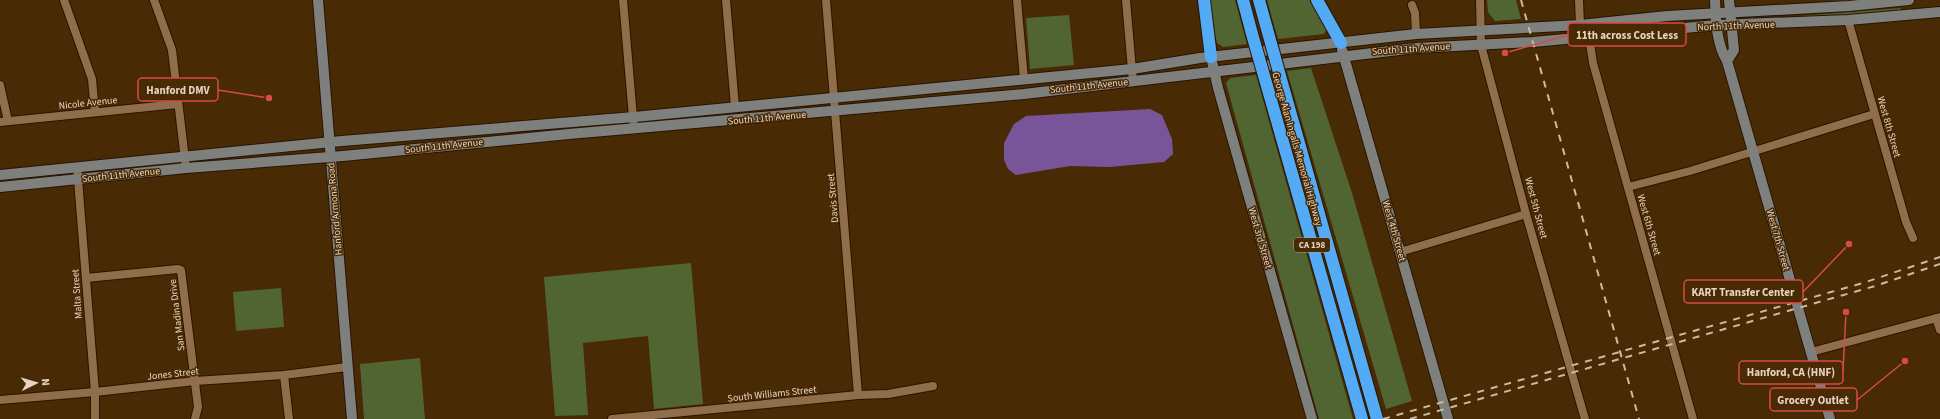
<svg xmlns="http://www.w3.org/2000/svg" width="1940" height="419" viewBox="0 0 1940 419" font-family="'Source Sans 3',sans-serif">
  <rect width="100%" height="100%" fill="#482a05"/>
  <g fill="#516533">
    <path d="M1208,0h27l12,44 -24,3 -6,-4z"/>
    <path d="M1267,0h45l15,29 -3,5 -46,5z"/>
    <path d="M1487,0h29l5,19 -26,2 -7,-9z"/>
    <path d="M1901,8l-1,2 -27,4 -86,6 -1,-3z"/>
    <path d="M1069,15l5,50 -44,4 -4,-51z"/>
    <path d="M1311,68l41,125 60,208 -26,8 -99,-338z"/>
    <path d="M1256,75l97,344h-34l-93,-336 4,-5z"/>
    <path d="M691,263l12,141 -49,5 -6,-73 -65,7 5,72 -33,1 -11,-139z"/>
    <path d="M281,288l3,39 -48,4 -3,-39z"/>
    <path d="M420,358l5,61h-61l-4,-55z"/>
  </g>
  <path fill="#785598" d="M1150,109l12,6 10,24 1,15 -9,8 -55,5 -39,-1 -54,9 -8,-6 -4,-9v-17l10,-19 12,-8z"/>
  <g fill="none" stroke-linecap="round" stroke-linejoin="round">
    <g stroke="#2a1400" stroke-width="10">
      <g id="street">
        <path d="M64,0l28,79 3,33"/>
        <path d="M154,0l18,50 14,118"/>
        <path d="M623,0l11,129"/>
        <path d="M726,0l9,107"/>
        <path d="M826,0l32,395"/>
        <path d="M1017,0l7,79"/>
        <path d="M1126,0l7,82"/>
        <path d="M1480,0l1,45 45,169 59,205"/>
        <path d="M1579,0l1,25"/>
        <path d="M1412,5l3,8 1,21"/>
        <path d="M1848,20l58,202 7,16"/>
        <path d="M1589,37l4,26 100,356"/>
        <path d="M0,85l8,36"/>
        <path d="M0,122l178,-18"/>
        <path d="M77,167l18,225v27"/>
        <path d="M1628,187l62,-16 184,-57"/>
        <path d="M1400,252l126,-38"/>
        <path d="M86,278l92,-9 3,1 17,137 -3,12"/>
        <path d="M1936,318l4,12"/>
        <path d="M1811,352l129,-35"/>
        <path d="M284,375l5,44"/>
        <path d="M0,400l95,-8 100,-11 89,-6 63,-8"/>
        <path d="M612,419l246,-24 30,-1 45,-8"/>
      </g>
    </g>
    <g stroke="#2a1400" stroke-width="12">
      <g id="secondary">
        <path d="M318,0l34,419"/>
        <path d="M1715,0c1,20 1,43 12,61l103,358"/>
        <path d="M1342,50l106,369"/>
        <path d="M1211,57l7,31 94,331"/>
        <path d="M1727,61l7,-11 -5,-50"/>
        <path d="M0,175l342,-34 292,-24 498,-48 68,-11 216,-24 164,-9 87,-9 182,-10 60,-6"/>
        <path d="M0,187l186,-19 157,-12 226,-22 455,-40 392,-46 117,-6 184,-17 131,-5 92,-8"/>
      </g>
    </g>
    <g stroke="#2a1400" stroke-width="14">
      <g id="highway">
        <path d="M1204,0l7,57"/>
        <path d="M1243,0l9,34"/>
        <path d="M1259,0l8,29"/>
        <path d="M1317,0l24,43"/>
        <path d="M1284,90l93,329"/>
        <path d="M1269,93l93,326"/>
      </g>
    </g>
    <use href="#street" stroke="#906e4b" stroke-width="8"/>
    <use href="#secondary" stroke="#7e807e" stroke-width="10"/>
    <use href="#highway" stroke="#54abf5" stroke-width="12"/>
    <g stroke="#ceb9a4" stroke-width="2" stroke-dasharray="7 7" stroke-linecap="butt">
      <path d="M1521,0l118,419"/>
      <path d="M1383,419l480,-136 77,-26"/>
      <path d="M1410,419l465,-133 65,-22"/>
    </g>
    <g stroke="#2a1400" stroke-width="14" stroke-linecap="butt">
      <g id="highway-bridge">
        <path d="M1267,29l17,61"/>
        <path d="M1252,34l17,59"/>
      </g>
    </g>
    <use href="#highway-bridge" stroke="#54abf5" stroke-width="12"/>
  </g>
  <g text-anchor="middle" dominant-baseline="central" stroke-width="3" stroke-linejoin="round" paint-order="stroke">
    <rect fill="#482a05" stroke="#b7a089" stroke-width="1" x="1294" y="238" width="36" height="14" rx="3"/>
    <g font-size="9" font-weight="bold" fill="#e6d3c1">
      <text x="1312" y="245">CA 198</text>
    </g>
    <g font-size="10" fill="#e6d3c1" stroke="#482a05">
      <text transform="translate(1736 26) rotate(-2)">North 11th Avenue</text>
      <text transform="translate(1411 49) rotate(-4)">South 11th Avenue</text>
      <text transform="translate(1089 86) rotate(-6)">South 11th Avenue</text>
      <text transform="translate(88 103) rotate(-6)">Nicole Avenue</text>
      <text transform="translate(767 118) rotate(-5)">South 11th Avenue</text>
      <text transform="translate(1889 127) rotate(74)">West 8th Street</text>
      <text transform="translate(444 146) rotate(-6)">South 11th Avenue</text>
      <text transform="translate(1297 149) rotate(74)">George Alan Ingalls Memorial Highway</text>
      <text transform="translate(121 175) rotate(-6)">South 11th Avenue</text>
      <text transform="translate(833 198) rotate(-95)">Davis Street</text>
      <text transform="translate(1536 208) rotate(75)">West 5th Street</text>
      <text transform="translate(335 209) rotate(-95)">Hanford Armona Road</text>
      <text transform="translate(1649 225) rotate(74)">West 6th Street</text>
      <text transform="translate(1394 231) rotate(74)">West 4th Street</text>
      <text transform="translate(1260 238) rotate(74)">West 3rd Street</text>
      <text transform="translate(1778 240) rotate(74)">West 7th Street</text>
      <text transform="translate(77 294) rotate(-94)">Malta Street</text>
      <text transform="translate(177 315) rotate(-97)">San Madina Drive</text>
      <text transform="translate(173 374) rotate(-6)">Jones Street</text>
      <text transform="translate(772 394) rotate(-6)">South Williams Street</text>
    </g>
  </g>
  <path fill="none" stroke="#d94a47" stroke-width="1.5" d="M1505 53L1568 35M269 98L218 90M1849 244L1803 292M1846 312L1843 372M1905 361L1857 400"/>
  <g fill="#d94a47" stroke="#482a05" stroke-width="1.5">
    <circle cx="1505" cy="53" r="4"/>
    <circle cx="269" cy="98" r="4"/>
    <circle cx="1849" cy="244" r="4"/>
    <circle cx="1846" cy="312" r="4"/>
    <circle cx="1905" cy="361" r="4"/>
  </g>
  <g fill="#482a05" stroke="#d94a47" stroke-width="1.5">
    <rect x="1568" y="23" width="118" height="23" rx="4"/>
    <rect x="138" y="78" width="80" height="23" rx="4"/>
    <rect x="1684" y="280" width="119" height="23" rx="4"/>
    <rect x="1739" y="361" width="104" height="23" rx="4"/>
    <rect x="1770" y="388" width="87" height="23" rx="4"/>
  </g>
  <g font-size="11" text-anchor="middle" font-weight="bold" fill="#e6d3c1">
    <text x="1627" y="39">11th across Cost Less</text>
    <text x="178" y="94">Hanford DMV</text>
    <text x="1743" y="296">KART Transfer Center</text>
    <text x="1791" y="376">Hanford, CA (HNF)</text>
    <text x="1813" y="404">Grocery Outlet</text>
  </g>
  <g transform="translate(36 383) rotate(85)" stroke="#482a05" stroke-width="3" paint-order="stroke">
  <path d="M0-3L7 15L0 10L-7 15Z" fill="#e6d3c1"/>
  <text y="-6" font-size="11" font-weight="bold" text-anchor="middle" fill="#e6d3c1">N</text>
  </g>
</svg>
